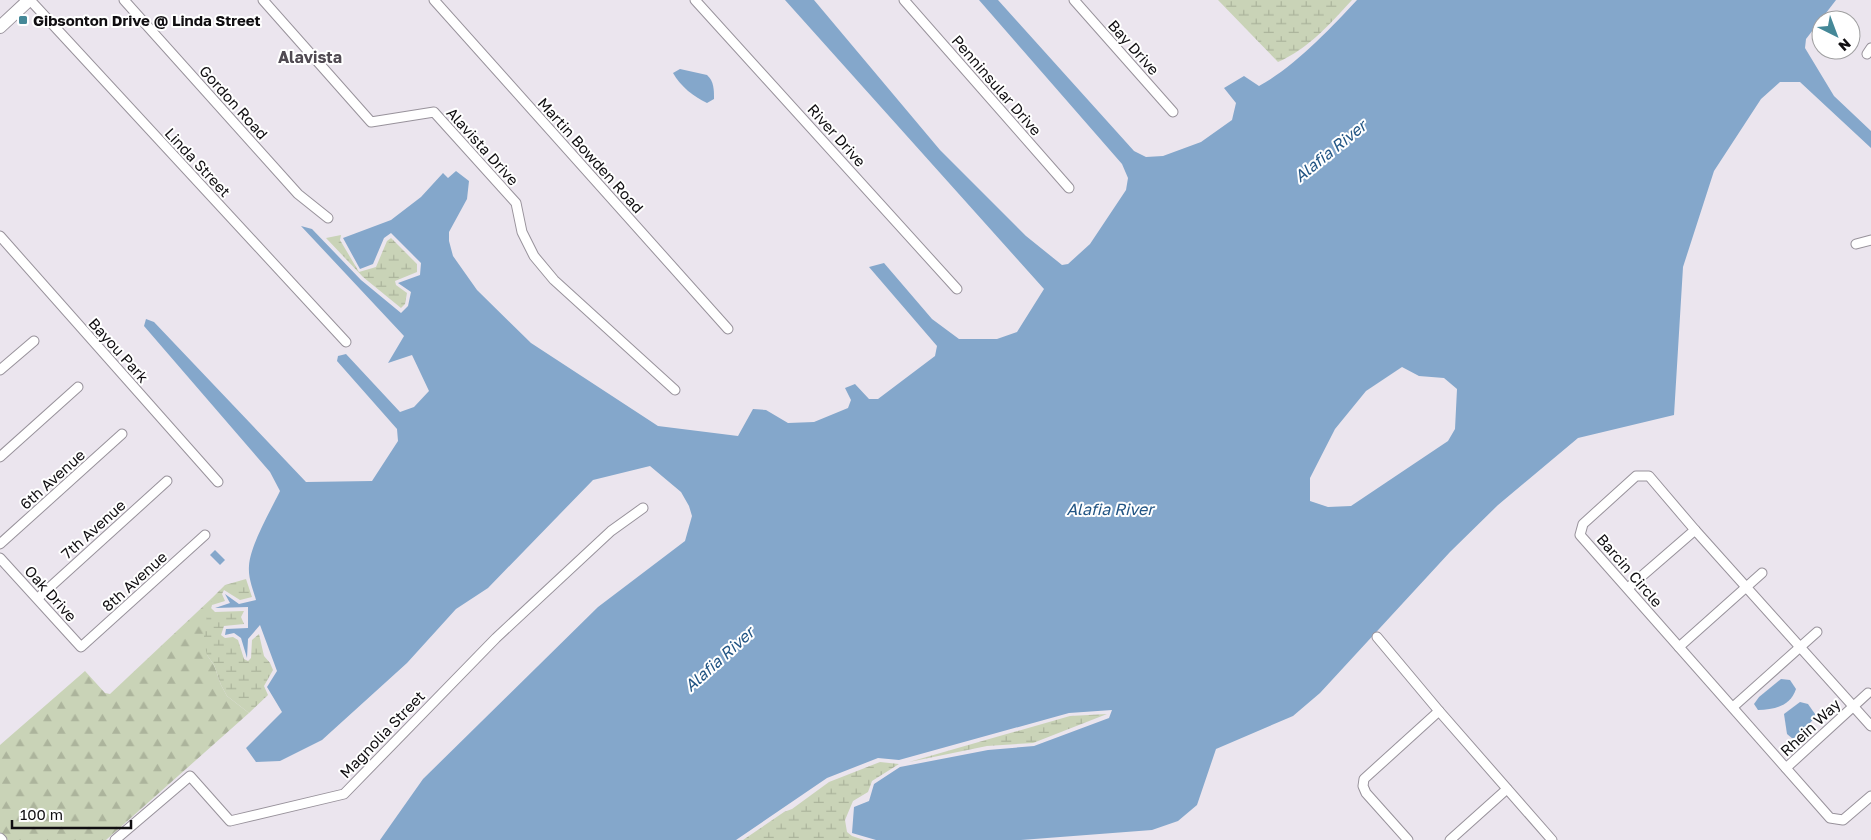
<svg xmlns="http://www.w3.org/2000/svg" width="1871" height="840" viewBox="0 0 1871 840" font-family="'Golos Text',sans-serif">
  <defs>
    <pattern id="forest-firs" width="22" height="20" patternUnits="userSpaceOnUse" patternTransform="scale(1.25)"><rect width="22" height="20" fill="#c9d3b7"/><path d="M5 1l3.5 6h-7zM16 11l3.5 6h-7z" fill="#acb49c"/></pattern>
    <pattern id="wetland-marsh" width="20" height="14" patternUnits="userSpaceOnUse" patternTransform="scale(1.25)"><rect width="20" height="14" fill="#c9d3b7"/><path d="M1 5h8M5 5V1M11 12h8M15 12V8" fill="none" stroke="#acb49c"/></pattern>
  </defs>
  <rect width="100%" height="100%" fill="#ebe5ee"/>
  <path fill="url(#forest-firs)" d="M212,598l-5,57 7,10 7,20 6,11 22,17 -143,127h-98l-8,-8v-87l85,-74 20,22 5,1z"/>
  <g fill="url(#wetland-marsh)">
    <path d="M1218,0h134c-22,24 -44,49 -74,62z"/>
    <path d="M341,235l-1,5 19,32 17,-5 11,-26 4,-3 26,26v8l-22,9 1,4 11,8 -2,11 -4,4 -38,-31 -37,-39z"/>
    <path d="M246,579l6,18 -12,3 -16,-10 -2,4 3,7 -13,4 -1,3 4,4 29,-1 -3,6 3,7 -20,2 -3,9 4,3 8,-1 5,3 6,19 4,2 3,-3 1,-18 7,-6 5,22 6,7 3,7 -9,16 4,9 -19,18 -22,-17 -6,-11 -7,-20 -7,-10 -3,-13v-14l8,-30 13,-13z"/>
    <path d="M1107,714l-74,29 -46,3 -78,16 161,-46z"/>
    <path d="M880,762l19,2 -27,17 -4,11 -15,9 -8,19 2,12 5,4 12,4h-121l41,-28 8,-3 37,-27z"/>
  </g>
  <g fill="#84a7cb" fill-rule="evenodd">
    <path d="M785,0h29l126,150 86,86 36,29 6,-1 22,-20 36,-54 2,-12 -6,-14 -143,-164h19l136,151 12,6 17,-1 38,-14 31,-22 4,-17 -12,-15 20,-12 15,10c34,-18 72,-58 98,-86h479l-30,39 -1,9 29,48 37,35v17l-71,-66h-20l-19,17 -47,72 -31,96 -9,148 -96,23 -80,67 -48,47 -130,141 -27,23 -77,33 -19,56 -19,16 -26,9 -131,10h-145l-24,-7 2,-26 15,-6 5,-17 26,-17 88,-17 46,-4 75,-28 3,-8 -43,3 -170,47 -21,-2 -51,20 -91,62h-356l43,-61 175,-172 87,-66 7,-25 -3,-10 -8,-14 -31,-26 -57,14 -105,108 -32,21 -49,54 -85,77 -42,21 -24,1 -10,-14 36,-36 -15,-25 10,-16 -17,-46 -12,14 -1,19 -6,-20 -7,-5 -9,2 1,-6 22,-1v-21l-33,1 15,-5 -5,-9 14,10 17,-4c-3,-11 -8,-22 -7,-34 1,-21 22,-56 31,-75l-10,-19 -126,-146 2,-7 8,3 152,160 66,-1 26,-40 -1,-12 -60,-68 1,-5 8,-2 54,58 14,-5 15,-16 -17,-36 -24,8 16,-27 -103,-110 11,3 49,51 40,33 7,-7 3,-14 -13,-9 22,-8 1,-12 -30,-30 -7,5 -11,26 -13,5 -17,-31 48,-18 30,-23 22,-24 5,5 8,-7 13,10 -2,18 -18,33v9l4,15 24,34 54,53 127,83 80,10 15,-27 13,1 22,13 26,-1 34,-14 3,-8 -6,-12 10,-4 14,15h9l57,-43 2,-10 -68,-79 15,-4 48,56 27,20h38l20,-7 27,-43zM1402,367l17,9 25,2 13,11 -2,40 -7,12 -97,65 -23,1 -18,-6v-23l25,-49 31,-38z"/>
    <path d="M680,69l27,6c7,6 7,15 7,24l-7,4c-13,-6 -27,-17 -34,-30z"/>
    <path d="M215,550l10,10 -5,5 -10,-10z"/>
    <path d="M1781,679l9,1 6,9c-6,18 -22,20 -38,21l-4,-6 5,-7z"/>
    <path d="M1800,702l8,2 7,10 -1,5 -21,20 -6,-5 -3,-20z"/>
  </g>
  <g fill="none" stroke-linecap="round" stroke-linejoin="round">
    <g stroke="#98929b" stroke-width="11">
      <g id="minor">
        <path d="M30,0l316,342"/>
        <path d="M124,0l174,194 30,24"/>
        <path d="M263,0l108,122 63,-10 82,91 6,29 12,24 20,24 121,110"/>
        <path d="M434,0l294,329"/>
        <path d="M695,0l262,289"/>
        <path d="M904,0l165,188"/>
        <path d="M1074,0l99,112"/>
        <path d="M1867,54l4,-6"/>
        <path d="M0,236l218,246"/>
        <path d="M1856,244l15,-4"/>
        <path d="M0,370l34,-29"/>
        <path d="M0,457l78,-70"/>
        <path d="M0,544l122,-110"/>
        <path d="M0,558l81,89 124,-112"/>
        <path d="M1628,588l67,-58"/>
        <path d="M38,598l129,-117"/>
        <path d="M1377,637l62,74 113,129"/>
        <path d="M1679,647l83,-74"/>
        <path d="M1733,707l84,-75"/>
        <path d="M1871,726l-176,-196 -46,-54h-13l-53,48 -3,11 250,283 13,2 28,-24"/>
        <path d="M1786,768l82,-75"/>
        <path d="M0,838l2,2"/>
        <path d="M115,840l75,-64 40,45 114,-27 152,-156 115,-107 32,-23"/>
        <path d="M1408,840l-42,-47 -3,-7 1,-7 75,-68"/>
        <path d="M1450,840l57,-51"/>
      </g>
    </g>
    <g stroke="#98929b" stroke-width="14">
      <path id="secondary" d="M0,27l29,-27"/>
    </g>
    <use href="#minor" stroke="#fff" stroke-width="9"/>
    <use href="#secondary" stroke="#fff" stroke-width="12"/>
  </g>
  <rect fill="#458898" stroke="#fff" stroke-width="2" x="18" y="15" width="10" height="10" rx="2.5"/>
  <g text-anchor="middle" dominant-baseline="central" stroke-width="4" stroke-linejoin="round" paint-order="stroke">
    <g font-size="15" font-weight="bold" fill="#100e11" stroke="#fff" text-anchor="start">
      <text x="33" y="20">Gibsonton Drive @ Linda Street</text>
    </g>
    <g font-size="15" fill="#100e11" stroke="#fff">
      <text transform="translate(1134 47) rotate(48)">Bay Drive</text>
      <text transform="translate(997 85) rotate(49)">Penninsular Drive</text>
      <text transform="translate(234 102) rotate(48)">Gordon Road</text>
      <text transform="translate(837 135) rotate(48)">River Drive</text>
      <text transform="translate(483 146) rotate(48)">Alavista Drive</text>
      <text transform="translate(591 155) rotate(48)">Martin Bowden Road</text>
      <text transform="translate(198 162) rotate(47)">Linda Street</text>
      <text transform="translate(119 350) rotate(48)">Bayou Park</text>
      <text transform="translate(52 479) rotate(-42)">6th Avenue</text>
      <text transform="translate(93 529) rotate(-42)">7th Avenue</text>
      <text transform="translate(1630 570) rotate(49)">Barcin Circle</text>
      <text transform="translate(134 581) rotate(-42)">8th Avenue</text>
      <text transform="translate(51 593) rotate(48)">Oak Drive</text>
      <text transform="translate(1810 727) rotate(-43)">Rhein Way</text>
      <text transform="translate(382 734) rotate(-46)">Magnolia Street</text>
    </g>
    <g font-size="16" font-weight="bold" fill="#504a52" stroke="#fff">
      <text x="310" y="57">Alavista</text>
    </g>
    <g font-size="16" font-style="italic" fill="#225584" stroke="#fff">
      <text transform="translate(1330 151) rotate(-39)">Alafia River</text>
      <text x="1110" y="509">Alafia River</text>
      <text transform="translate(719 659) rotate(-42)">Alafia River</text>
    </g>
  </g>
  <g transform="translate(1836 35) rotate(138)"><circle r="24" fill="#ffffff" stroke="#9f9fa0"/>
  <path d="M0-4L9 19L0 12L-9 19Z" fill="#458898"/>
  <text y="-8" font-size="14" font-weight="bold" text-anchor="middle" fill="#100e11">N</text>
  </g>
  <path d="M12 820v8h119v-8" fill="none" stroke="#100e11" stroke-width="2.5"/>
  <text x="20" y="820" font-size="15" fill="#100e11" stroke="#ffffff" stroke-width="4" paint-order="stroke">100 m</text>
</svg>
